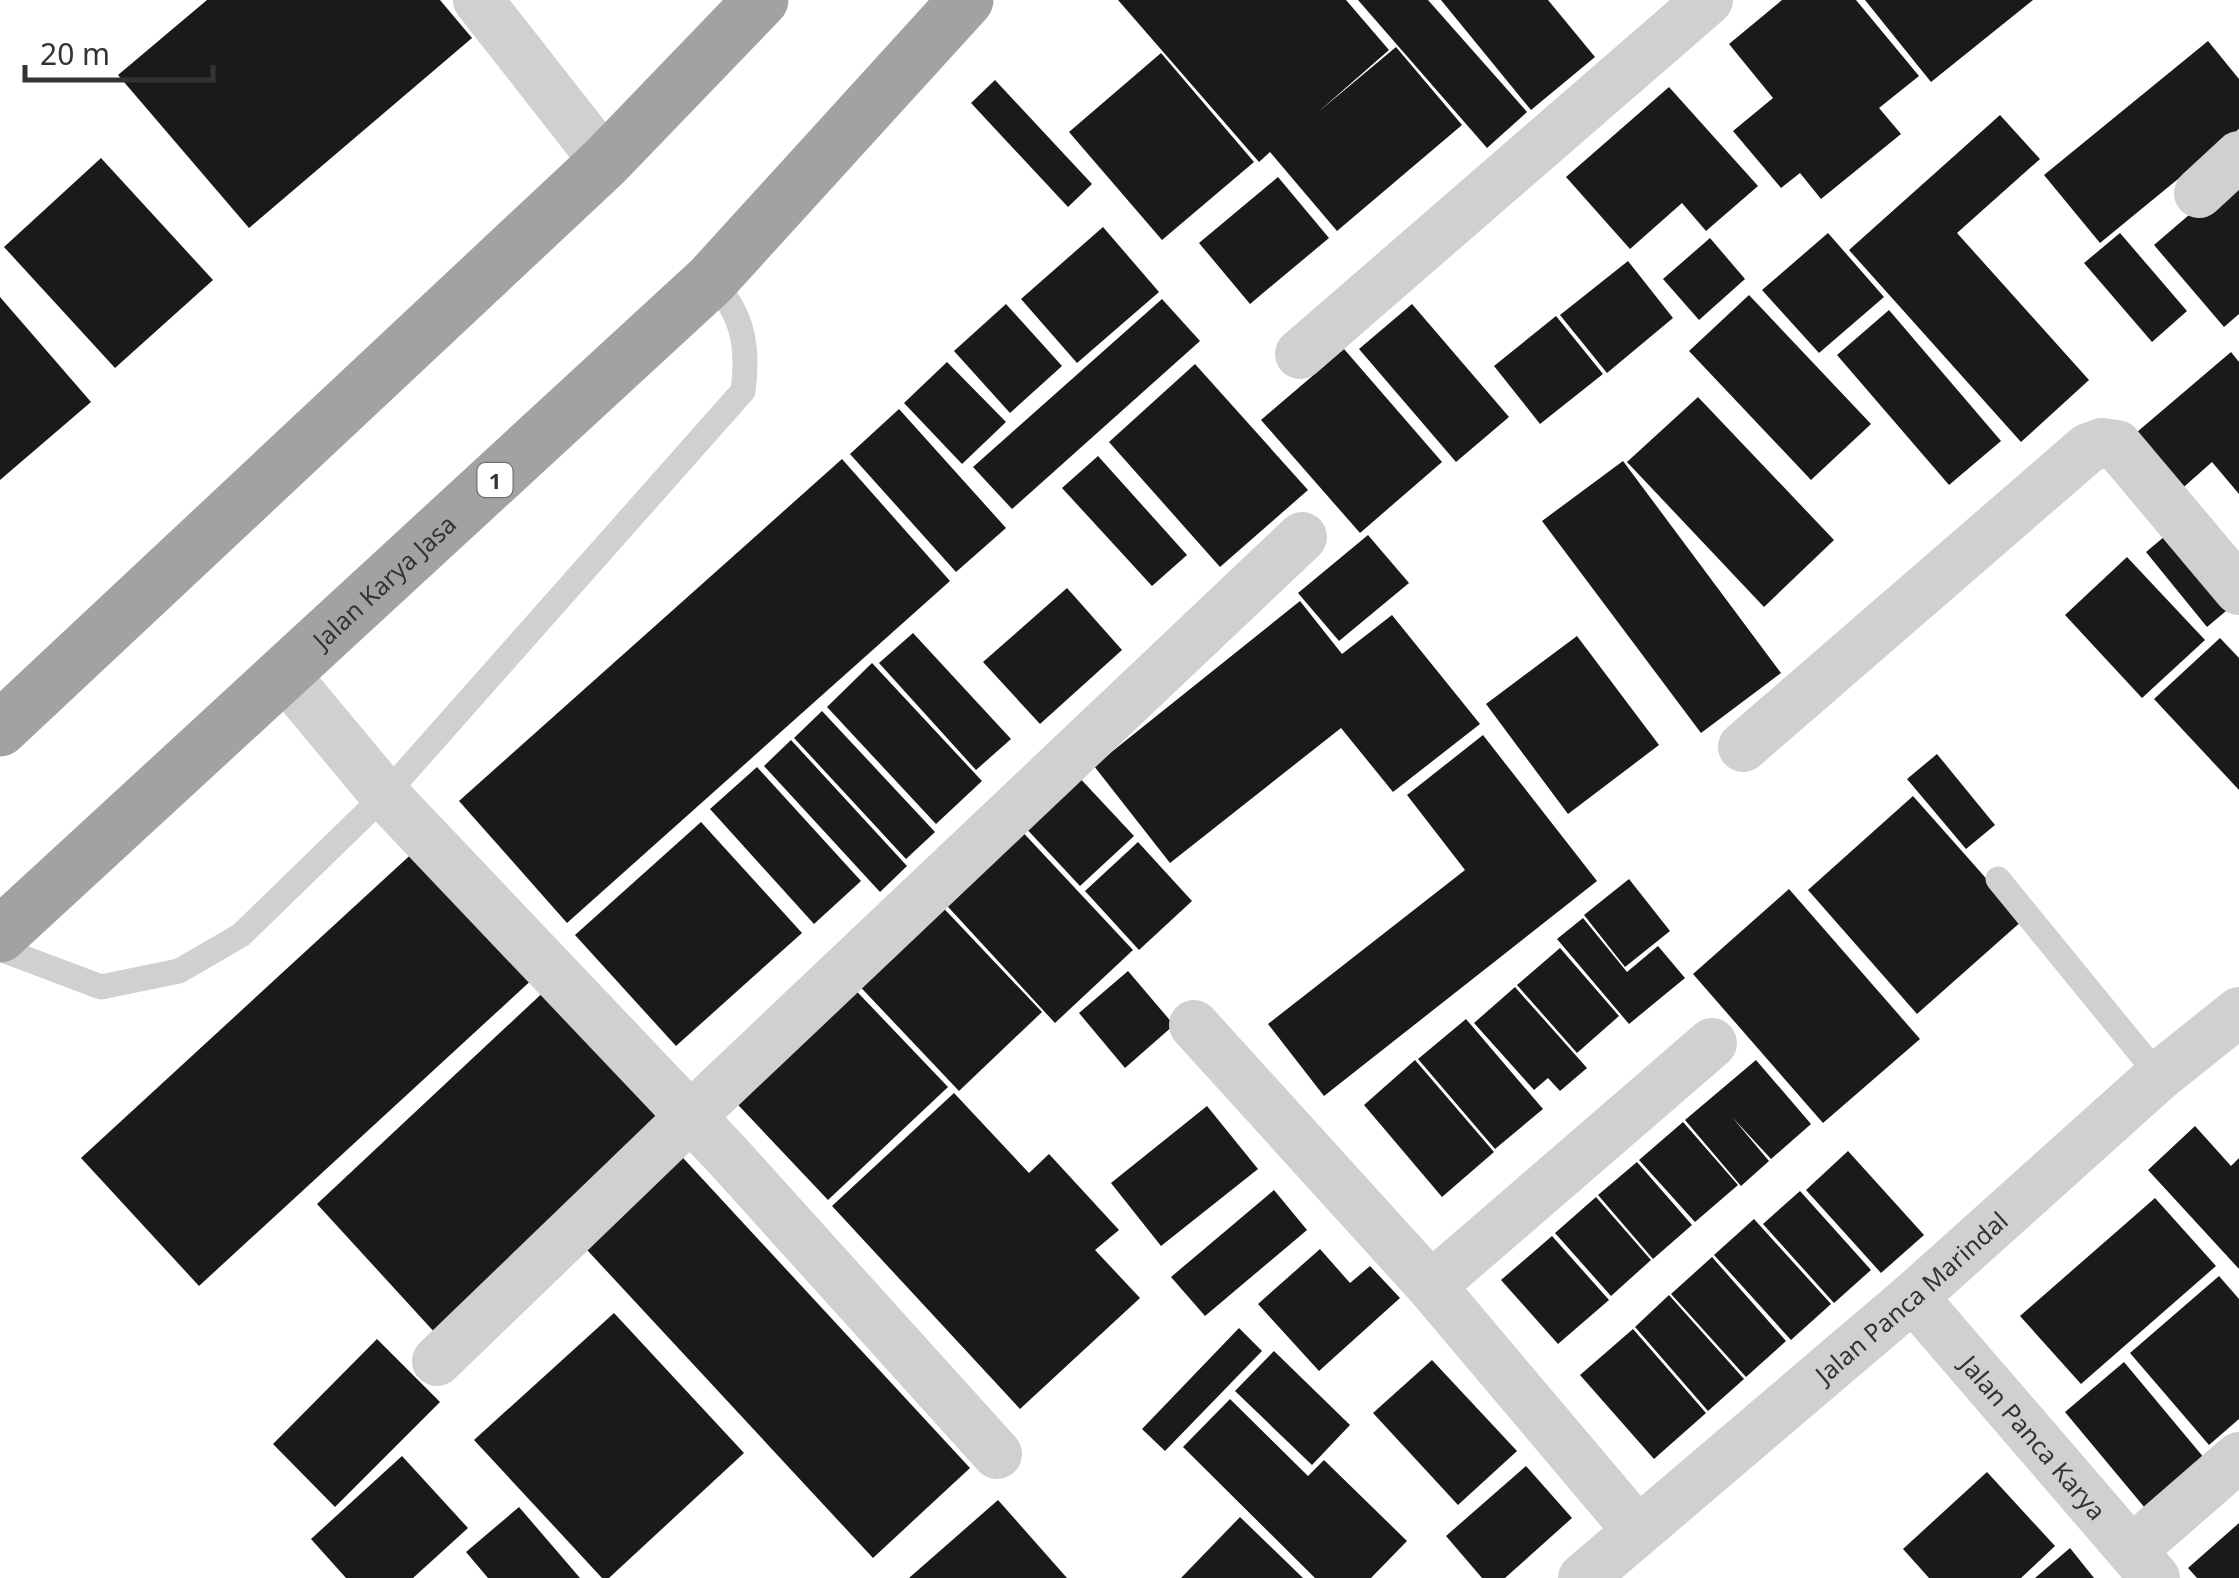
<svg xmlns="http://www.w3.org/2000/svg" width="2239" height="1578" viewBox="0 0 2239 1578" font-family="'Noto Sans',sans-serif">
  <rect width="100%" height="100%" fill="#fff"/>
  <g fill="#1a1a1a">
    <path d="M207,0h233l32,38 -223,190 -131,-153z"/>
    <path d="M1118,0h228l43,50 -72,63 79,-66 66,78 -125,106 -67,-79 -11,10z"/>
    <path d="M1358,0h70l99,112 -40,36z"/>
    <path d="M1441,0h107l47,57 -64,53z"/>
    <path d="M1782,0h74l63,76 -40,32 22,26 -80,65 -21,-26 -19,15 -48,-57 40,-33 -44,-54z"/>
    <path d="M1865,0h168l-102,82z"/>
    <path d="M2208,41l31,38v50l-139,114 -56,-68z"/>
    <path d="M1161,53l93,109 -92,78 -93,-108z"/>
    <path d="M995,80l97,104 -24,23 -97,-104z"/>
    <path d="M1669,87l89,99 -52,45 -24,-28 -52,46 -64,-72z"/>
    <path d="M2000,115l40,44 -83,74 132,147 -68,62 -172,-192z"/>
    <path d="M101,158l112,122 -98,88 -111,-121z"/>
    <path d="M2239,172v142l-15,13 -70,-82z"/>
    <path d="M1278,177l51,61 -79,66 -51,-61z"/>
    <path d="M1103,227l56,65 -82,71 -56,-64z"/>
    <path d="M1828,233l56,64 -65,56 -57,-63z"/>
    <path d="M2120,233l67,78 -35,31 -68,-79z"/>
    <path d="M1710,238l35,41 -46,41 -36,-41z"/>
    <path d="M1628,261l45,57 -66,55 -47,-58z"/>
    <path d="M1749,295l122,129 -60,56 -122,-129z"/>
    <path d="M0,297l91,105 -91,78z"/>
    <path d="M1162,299l38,42 -188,168 -39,-42z"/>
    <path d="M1006,304l56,62 -52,47 -56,-62z"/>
    <path d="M1412,304l97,113 -53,45 -97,-113z"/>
    <path d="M1889,310l112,131 -52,44 -112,-130z"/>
    <path d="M1556,316l47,58 -63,50 -46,-58z"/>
    <path d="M1344,349l98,113 -82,71 -99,-113z"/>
    <path d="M2231,352l8,10v132l-27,-32 -35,31 -47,-55z"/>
    <path d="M947,362l59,60 -44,42 -58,-61z"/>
    <path d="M1195,364l113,126 -88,77 -111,-125z"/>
    <path d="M1698,397l136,143 -70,67 -137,-145z"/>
    <path d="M899,409l107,119 -50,44 -106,-118z"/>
    <path d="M1098,456l89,99 -35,31 -90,-98z"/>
    <path d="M842,459l108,122 -383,342 -108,-122z"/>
    <path d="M1623,461l158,212 -80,60 -159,-212z"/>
    <path d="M2177,526l62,74 -32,27 -61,-75z"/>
    <path d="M1368,535l41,48 -70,58 -41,-48z"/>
    <path d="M2127,557l78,83 -63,58 -77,-83z"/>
    <path d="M1067,588l55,62 -82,74 -57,-62z"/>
    <path d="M1300,601l42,53 50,-39 88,109 -87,68 -52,-64 -171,135 -76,-97z"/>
    <path d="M913,633l98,106 -35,31 -97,-107z"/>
    <path d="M1577,636l82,109 -91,69 -82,-110z"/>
    <path d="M2220,638l19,20v132l-85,-91z"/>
    <path d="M872,663l110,118 -46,43 -109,-117z"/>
    <path d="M822,711l113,121 -29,27 -112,-121z"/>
    <path d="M1483,735l114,146 -273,215 -56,-72 197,-154 -58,-75z"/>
    <path d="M791,740l116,126 -27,26 -116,-126z"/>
    <path d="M1937,754l58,71 -29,24 -59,-70z"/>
    <path d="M757,767l104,114 -47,43 -104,-115z"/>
    <path d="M1076,774l58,62 -54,50 -58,-62z"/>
    <path d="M1913,796l110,124 -106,94 -109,-124z"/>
    <path d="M701,822l101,111 -126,113 -101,-111z"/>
    <path d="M1016,825l117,125 -78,73 -116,-126z"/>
    <path d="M1138,842l54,59 -53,49 -54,-59z"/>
    <path d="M418,848l118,128 -337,310 -118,-128z"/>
    <path d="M1629,879l41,52 -45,36 -41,-52z"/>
    <path d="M1789,889l131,150 -97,84 -130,-149z"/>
    <path d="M933,897l109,115 -83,79 -109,-115z"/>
    <path d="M1583,918l44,54 31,-26 27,32 -56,46 -72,-85z"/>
    <path d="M1560,948l59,68 -42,37 -60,-68z"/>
    <path d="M1128,971l46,54 -49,43 -46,-55z"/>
    <path d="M843,977l105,110 -120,113 -104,-110z"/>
    <path d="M551,985l121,131 -235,219 -120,-131z"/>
    <path d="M1515,987l72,81 -27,23 -12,-13 -14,12 -60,-67z"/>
    <path d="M1466,1019l77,90 -48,40 -77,-90z"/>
    <path d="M1415,1060l79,92 -52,45 -78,-92z"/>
    <path d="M1756,1060l55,64 -40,35 -39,-42 37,44 -28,25 -56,-66z"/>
    <path d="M954,1093l75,80 20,-19 70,76 -24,20 45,48 -120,111 -188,-203z"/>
    <path d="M1207,1106l51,63 -97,77 -50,-63z"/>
    <path d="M1683,1122l55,63 -43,37 -56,-62z"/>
    <path d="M2195,1126l36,40 8,-8v111l-91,-99z"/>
    <path d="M672,1146l298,322 -97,90 -298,-321z"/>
    <path d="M1848,1151l76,84 -43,38 -75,-83z"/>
    <path d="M1637,1162l55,63 -39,34 -55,-64z"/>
    <path d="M1274,1190l33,40 -102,86 -34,-39z"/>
    <path d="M1800,1191l71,79 -37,33 -71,-79z"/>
    <path d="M1596,1197l55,63 -40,36 -56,-63z"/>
    <path d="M2155,1198l61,68 -135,118 -61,-68z"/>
    <path d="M1754,1219l77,85 -40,36 -77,-85z"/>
    <path d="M1552,1236l57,64 -51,44 -57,-64z"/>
    <path d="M1320,1249l30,34 20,-17 30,32 -81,73 -61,-67z"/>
    <path d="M1712,1257l74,84 -40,36 -75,-83z"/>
    <path d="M2219,1276l20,23v120l-30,26 -79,-92z"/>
    <path d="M1669,1295l75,84 -36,32 -73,-84z"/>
    <path d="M614,1313l130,140 -135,125h-7l-128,-138z"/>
    <path d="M1239,1328l23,23 -97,100 -23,-22z"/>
    <path d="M1633,1329l73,84 -52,46 -74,-84z"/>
    <path d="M377,1339l63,63 -105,105 -62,-63z"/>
    <path d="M1274,1351l76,74 -38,40 -77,-74z"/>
    <path d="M1432,1360l85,91 -59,54 -85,-92z"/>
    <path d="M2124,1362l86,103 -60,49 -85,-102z"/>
    <path d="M1230,1399l78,77 16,-16 83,81 -36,37h-56l-132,-131z"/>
    <path d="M402,1456l66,72 -55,50h-67l-35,-39z"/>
    <path d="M1526,1466l46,52 -67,60h-23l-36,-42z"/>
    <path d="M1987,1472l68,74 -34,32h-92l-26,-29z"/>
    <path d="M998,1500l69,78h-158z"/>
    <path d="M519,1507l61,71h-92l-22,-26z"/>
    <path d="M1240,1517l63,61h-122z"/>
    <path d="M2239,1523v55h-42l-9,-10z"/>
    <path d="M2070,1548l24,30h-59z"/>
  </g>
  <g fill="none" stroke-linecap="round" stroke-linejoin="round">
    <g stroke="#d0d0d0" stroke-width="25">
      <path d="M1998,879l161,197"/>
      <path d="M0,949l101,38 78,-16 62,-36 144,-140 358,-404c6,-44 0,-78 -32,-111"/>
    </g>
    <g stroke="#d0d0d0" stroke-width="50">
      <path d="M478,0l127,162"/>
      <path d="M2199,193l40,-37"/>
      <path d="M1300,354l408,-354"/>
      <path d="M285,675l100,120 341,359 271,300"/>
      <path d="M1743,747l345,-299 14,-5 15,2 122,145"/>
      <path d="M1194,1025l237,261 206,244"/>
      <path d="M1431,1286l281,-243"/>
      <path id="s1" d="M1913,1297l242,281"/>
      <path d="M437,1361l252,-243 613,-581"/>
      <path d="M2133,1549l106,-92"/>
      <path id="s2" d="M1583,1578l330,-281 246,-221 80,-64"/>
    </g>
    <g stroke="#a2a2a2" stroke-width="55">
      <path d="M0,729l605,-567 156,-162"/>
      <path id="s3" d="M0,935l711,-655 255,-280"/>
    </g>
  </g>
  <g text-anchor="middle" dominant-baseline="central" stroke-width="10" stroke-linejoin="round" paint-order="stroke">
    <rect fill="#fff" stroke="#707070" stroke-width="2.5" x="477.5" y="463" width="35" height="34" rx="8"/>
    <g font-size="22" font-weight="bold" fill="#333">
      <text x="495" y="480">1</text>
    </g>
    <g font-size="25" fill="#333" stroke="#fff">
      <text stroke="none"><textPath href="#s3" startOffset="522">Jalan Karya Jasa</textPath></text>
      <text stroke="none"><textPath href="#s2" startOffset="432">Jalan Panca Marindal</textPath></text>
      <text stroke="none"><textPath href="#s1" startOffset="185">Jalan Panca Karya</textPath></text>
    </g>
  </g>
  <path d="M25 65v15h188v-15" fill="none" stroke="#333333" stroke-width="5"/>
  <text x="40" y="65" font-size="30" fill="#333333" stroke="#ffffff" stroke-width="8" paint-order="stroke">20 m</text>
</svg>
